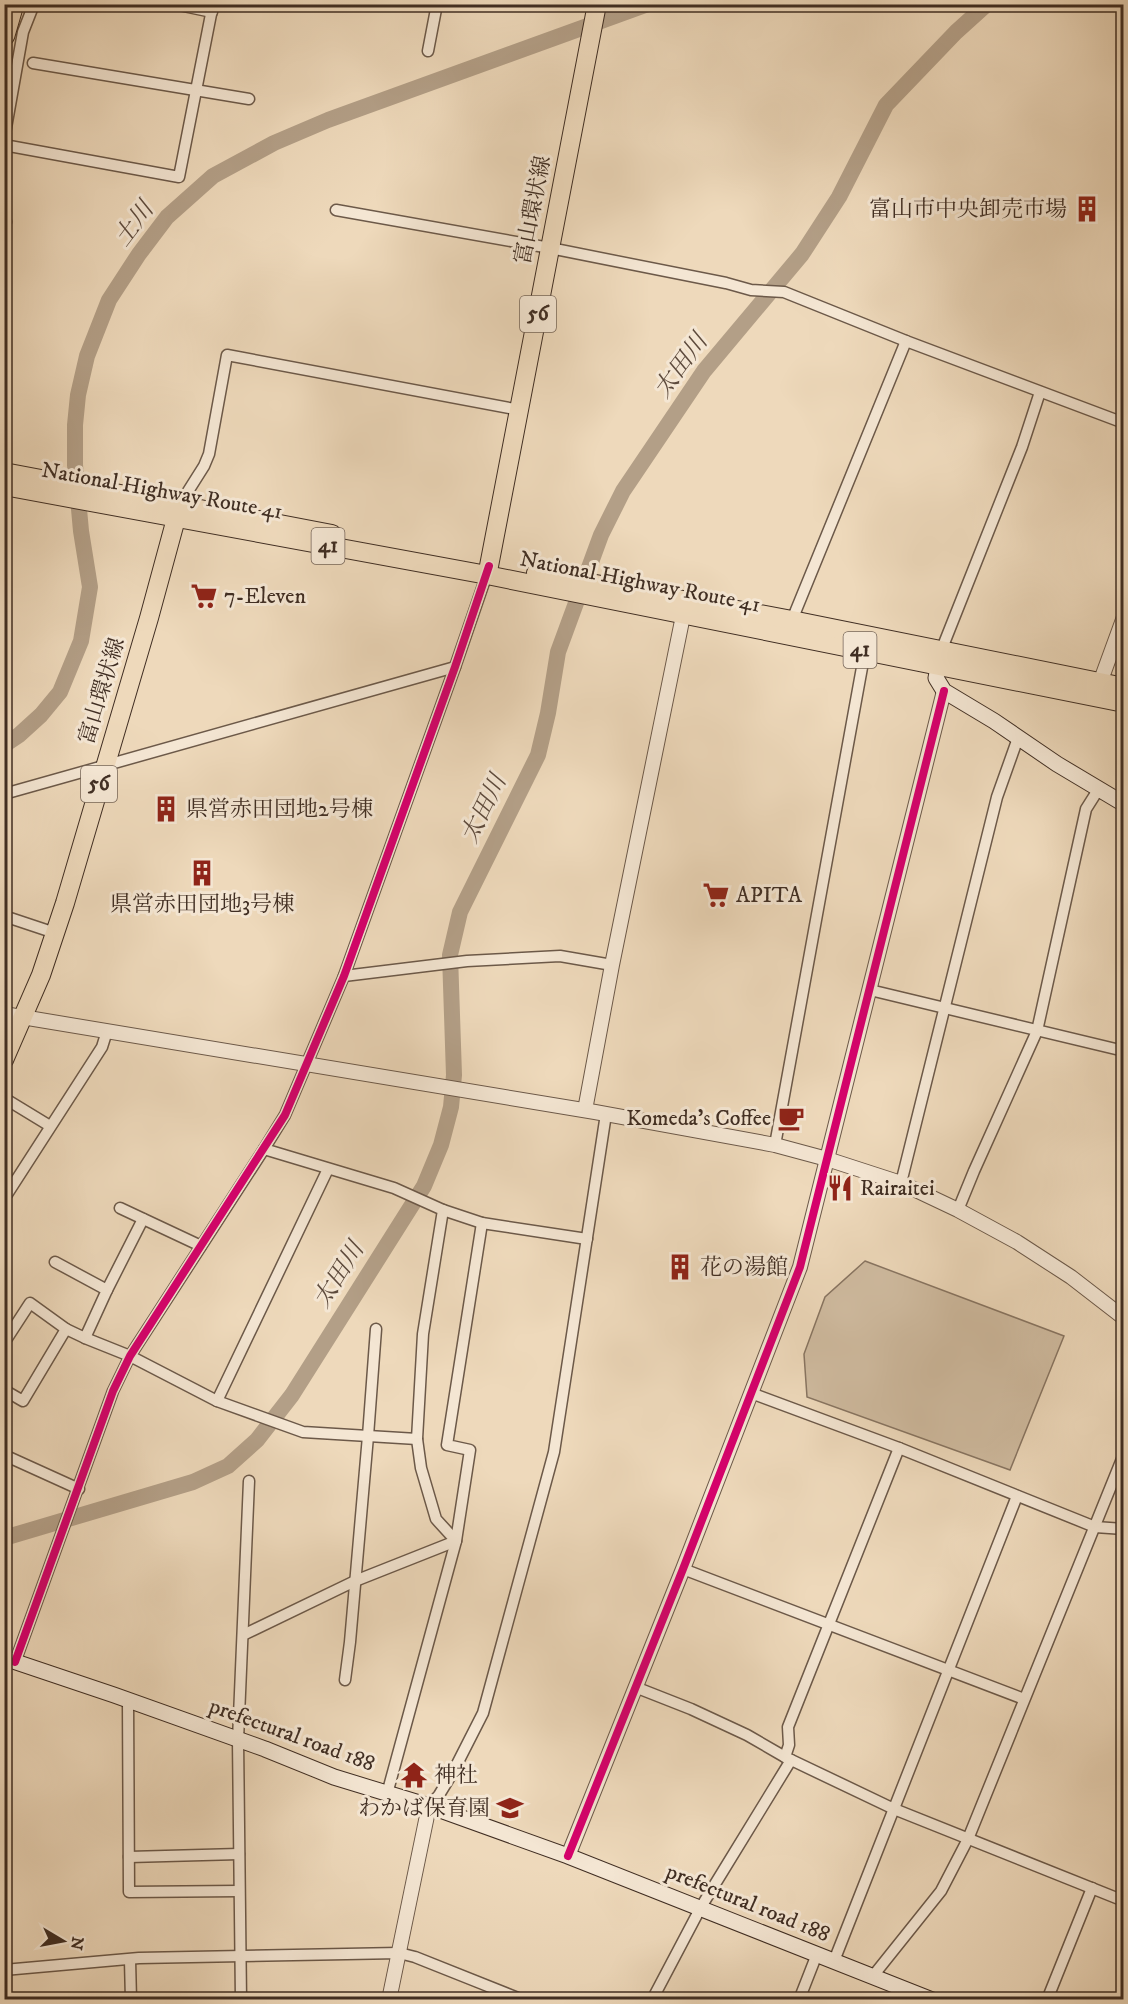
<svg xmlns="http://www.w3.org/2000/svg" width="1128" height="2004" viewBox="0 0 1128 2004" font-family="'IM FELL DW Pica','Noto Serif JP',serif">
  <rect width="100%" height="100%" fill="#eed9bb"/>
  <filter id="stains"><feTurbulence type="fractalNoise" baseFrequency=".00333" numOctaves="4"/><feColorMatrix values="0 0 0 0 .2 0 0 0 0 .09 0 0 0 0 .02 0 0 0 .5 -.17"/></filter>
  <radialGradient id="worn" r=".72"><stop offset=".6" stop-color="#630" stop-opacity="0"/><stop offset="1" stop-color="#630" stop-opacity=".3"/></radialGradient>
  <path fill="#d0bca1" stroke="#887562" stroke-width="1.5" d="M865,1261l199,75 -54,134 -203,-73 -3,-43 21,-57z"/>
  <g fill="none" stroke-linecap="round" stroke-linejoin="round">
    <g stroke="#b39f87" stroke-width="16">
      <path d="M4,745l15,-10 22,-20 19,-23 21,-51 9,-54 -9,-56 -6,-66v-40l3,-30 9,-39 22,-56 30,-46 28,-37 46,-41 61,-33 54,-23 320,-116"/>
      <path d="M4,1538l189,-56 35,-16 29,-26 35,-45 132,-209 17,-41 10,-38 3,-32 -4,-120 10,-43 78,-157 10,-42 10,-61 43,-117 22,-44 81,-120 98,-117 37,-57 47,-92 70,-73 31,-28"/>
    </g>
    <g stroke="#6c5949" stroke-width="13">
      <g id="minor">
        <path d="M174,4l38,8"/>
        <path d="M428,51l9,-47"/>
        <path d="M33,63l216,36"/>
        <path d="M4,139l19,-107 11,-28"/>
        <path d="M4,145l175,32 34,-173"/>
        <path d="M4,210l2,12 -2,8"/>
        <path d="M336,210l214,38 176,35 25,7 33,2 122,49 218,82"/>
        <path d="M180,504l24,-38 5,-12 18,-99 293,55"/>
        <path d="M792,620l114,-279"/>
        <path d="M941,651l81,-204 18,-55"/>
        <path d="M4,794l451,-127"/>
        <path d="M4,916l51,17"/>
        <path d="M344,976l123,-15 93,-5 52,9"/>
        <path d="M870,990l254,61"/>
        <path d="M4,1098l46,28"/>
        <path d="M775,1145l90,-494"/>
        <path d="M901,1183l96,-386 21,-59"/>
        <path d="M4,1199l98,-152 5,-16"/>
        <path d="M120,1208l81,38"/>
        <path d="M443,1210l39,13 105,16"/>
        <path d="M958,1210l16,-39 63,-140 49,-222 12,-19"/>
        <path d="M55,1262l52,28 -22,48 -19,-9"/>
        <path d="M107,1290l36,-71"/>
        <path d="M85,1338l45,18 87,45 86,31 114,7 6,-105 20,-124 -49,-22 -130,-39"/>
        <path d="M4,1343l26,-40 36,26 -43,72 -19,-11"/>
        <path d="M751,1393l148,55 196,79 29,2"/>
        <path d="M217,1401l111,-232"/>
        <path d="M4,1455l75,34"/>
        <path d="M683,1569l341,130"/>
        <path d="M243,1635l112,-54 101,-40 -20,-22 -15,-51 -4,-29"/>
        <path d="M15,1662l98,-271 17,-35 134,-207 21,-34 59,-139 111,-309 33,-96"/>
        <path d="M345,1680l5,-38 18,-206 8,-107"/>
        <path d="M635,1687l56,22 56,26 38,22 109,52 230,92"/>
        <path d="M128,1700l1,192 110,-1"/>
        <path d="M785,1757l4,-12 -1,-18 111,-279"/>
        <path d="M387,1794l69,-253 14,-91 -23,-5 35,-222"/>
        <path d="M429,1806l10,-11 14,-23 30,-59 71,-261 52,-338"/>
        <path d="M129,1857l110,-3"/>
        <path d="M130,1960l1,40"/>
        <path d="M834,1961l183,-465"/>
        <path d="M4,1970l135,-12 260,-5 16,4 108,43"/>
        <path d="M873,1976l68,-85 27,-52 156,-385"/>
        <path d="M241,2000l-3,-260 11,-259"/>
        <path d="M652,2000l49,-93 90,-147"/>
        <path d="M799,2000l18,-46"/>
        <path d="M1047,2000l45,-112"/>
      </g>
    </g>
    <g stroke="#6c5949" stroke-width="16">
      <g id="tertiary">
        <path d="M1097,691l27,-74"/>
        <path d="M4,1014l591,98 180,33 52,14 74,24 57,27 59,32 54,35 53,41"/>
        <path d="M585,1110l27,-145 73,-359"/>
        <path d="M568,1856l115,-287 117,-302 144,-576"/>
        <path d="M389,2000l40,-194"/>
      </g>
    </g>
    <g stroke="#402e23" stroke-width="17">
      <g id="secondary">
        <path d="M940,657l-4,21 8,13 50,30 63,43 67,40"/>
        <path d="M4,1658l110,37 151,54 69,28 95,29 139,50 364,144"/>
      </g>
    </g>
    <g stroke="#402e23" stroke-width="20">
      <g id="primary">
        <path d="M489,566l108,-562"/>
        <path d="M4,1060l37,-85 24,-72 84,-285 31,-114"/>
      </g>
    </g>
    <g stroke="#402e23" stroke-width="20">
      <g id="trunk">
        <path d="M4,472l328,62"/>
        <path d="M4,486l483,89 637,128"/>
        <path d="M536,573l256,47 332,67"/>
      </g>
    </g>
    <g stroke="#402e23" stroke-width="23">
      <path id="motorway" d="M4,35l9,-31"/>
    </g>
    <use href="#minor" stroke="#f4e6d3" stroke-width="10"/>
    <use href="#tertiary" stroke="#f4e6d3" stroke-width="14"/>
    <use href="#secondary" stroke="#f4e6d3" stroke-width="15"/>
    <use href="#primary" stroke="#eed9bb" stroke-width="18"/>
    <use href="#trunk" stroke="#eed9bb" stroke-width="18"/>
    <use href="#motorway" stroke="#eed9bb" stroke-width="21"/>
    <g stroke="#f4e6d3" stroke-width="11">
      <g id="cycleway">
        <path d="M15,1662l98,-271 17,-35 155,-241 59,-139 111,-309 34,-101"/>
        <path d="M568,1856l115,-287 117,-302 144,-576"/>
      </g>
    </g>
    <use href="#cycleway" stroke="#d6006c" stroke-width="8"/>
  </g>
  <defs>
    <g id="building-bare" transform="scale(2.07)"><path d="M-4-6H4V6H1V3H-1V6H-4ZM-2.5-4.3h1.7v1.8h-1.7ZM.8-4.3h1.7v1.8H.8ZM-2.5-1h1.7V.8h-1.7ZM.8-1h1.7V.8H.8Z" fill="#8f2418" stroke="#f4e6d3" stroke-width="2.5" paint-order="stroke"/></g>
    <g id="supermarket-bare" transform="scale(2.07)"><path d="M-6-5.5h2.5l.6 2H6L4.5 2H-2.5L-4.4-4H-6ZM-1.5 3.2a1.3 1.3 0 1 0 .1 0ZM3 3.2a1.3 1.3 0 1 0 .1 0Z" fill="#8f2418" stroke="#f4e6d3" stroke-width="2.5" paint-order="stroke"/></g>
    <g id="cafe-bare" transform="scale(2.07)"><path d="M-5.5-4.5H6V0H3Q3 3.5 0 3.5H-2.5Q-5.5 3.5-5.5 0ZM3-3.2v2h1.7v-2ZM-6 4.5H4V6H-6Z" fill="#8f2418" stroke="#f4e6d3" stroke-width="2.5" paint-order="stroke"/></g>
    <g id="restaurant-bare" transform="scale(2.07)"><path d="M-5-6h1v4h1v-4h1v4h1v-4h1v5L-1.5 .5V6h-2V.5L-5-1ZM5-6V6H3V1.5H1.5Q1.5-4 5-6Z" fill="#8f2418" stroke="#f4e6d3" stroke-width="2.5" paint-order="stroke"/></g>
    <g id="temple-bare" transform="scale(2.07)"><path d="M0-6L5-2H3V0L6.5 2.5H4V6H1.5V3h-3V6H-4V2.5H-6.5L-3 0V-2H-5Z" fill="#8f2418" stroke="#f4e6d3" stroke-width="2.5" paint-order="stroke"/></g>
    <g id="school-bare" transform="scale(2.07)"><path d="M0-5L7-2L0 1L-7-2ZM-4 1L0 2.5L4 1V4Q0 6-4 4Z" fill="#8f2418" stroke="#f4e6d3" stroke-width="2.5" paint-order="stroke"/></g>
  </defs>
  <g fill-rule="evenodd">
    <use href="#building-bare" x="1087" y="209"/>
    <use href="#supermarket-bare" x="204" y="596"/>
    <use href="#building-bare" x="166" y="809"/>
    <use href="#building-bare" x="202" y="873"/>
    <use href="#supermarket-bare" x="716" y="895"/>
    <use href="#cafe-bare" x="791" y="1118"/>
    <use href="#restaurant-bare" x="840" y="1188"/>
    <use href="#building-bare" x="680" y="1267"/>
    <use href="#temple-bare" x="414" y="1775"/>
    <use href="#school-bare" x="510" y="1808"/>
  </g>
  <g text-anchor="middle" dominant-baseline="central" stroke-width="6" stroke-linejoin="round" paint-order="stroke">
    <g fill="#f4e6d3" stroke="#766558" stroke-width="1.5">
      <rect x="520" y="296" width="36" height="36" rx="4.5"/>
      <rect x="311.5" y="528" width="33" height="36" rx="4.5"/>
      <rect x="843.5" y="632" width="33" height="36" rx="4.5"/>
      <rect x="81" y="766" width="36" height="36" rx="4.5"/>
    </g>
    <g font-size="21" font-weight="bold" fill="#402e23">
      <text x="538" y="314">56</text>
      <text x="328" y="546">41</text>
      <text x="860" y="650">41</text>
      <text x="99" y="784">56</text>
    </g>
    <g font-size="22" fill="#402e23" stroke="#f4e6d3" text-anchor="start">
      <text x="1067" y="209" text-anchor="end">富山市中央卸売市場</text>
      <text x="224" y="596">7-Eleven</text>
      <text x="186" y="809">県営赤田団地2号棟</text>
      <text x="736" y="895">APITA</text>
      <text x="202" y="904" text-anchor="middle">県営赤田団地3号棟</text>
      <text x="771" y="1118" text-anchor="end">Komeda's Coffee</text>
      <text x="860" y="1188">Rairaitei</text>
      <text x="700" y="1267">花の湯館</text>
      <text x="434" y="1775">神社</text>
      <text x="490" y="1808" text-anchor="end">わかば保育園</text>
    </g>
    <g font-size="22" fill="#402e23" stroke="#f4e6d3">
      <text transform="translate(533 210) rotate(-79)">富山環状線</text>
      <text transform="translate(162 491) rotate(10)">National Highway Route 41</text>
      <text transform="translate(640 582) rotate(11)">National Highway Route 41</text>
      <text transform="translate(102 691) rotate(-73)">富山環状線</text>
      <text transform="translate(292 1735) rotate(20)">prefectural road 188</text>
      <text transform="translate(748 1903) rotate(22)">prefectural road 188</text>
    </g>
    <g font-size="24" font-style="italic" fill="#5d4a3c" stroke="#f4e6d3">
      <text transform="translate(134 224) rotate(-53)">土川</text>
      <text transform="translate(681 366) rotate(-54)">太田川</text>
      <text transform="translate(484 809) rotate(-64)">太田川</text>
      <text transform="translate(339 1275) rotate(-58)">太田川</text>
    </g>
  </g>
  <rect width="1128" height="2004" fill="none" stroke="#eed9bb" stroke-width="24"/>
  <rect x="6" y="6" width="1116" height="1992" fill="none" stroke="#402e23" stroke-width="3"/>
  <rect x="12" y="12" width="1104" height="1980" fill="none" stroke="#402e23" stroke-width="1.5"/>
  <g transform="translate(63 1941) rotate(100)" stroke="#f4e6d3" stroke-width="4.5" paint-order="stroke">
  <path d="M0-4.5L10 22L0 15L-10 22Z" fill="#402e23"/>
  <text y="-9" font-size="16" font-weight="bold" text-anchor="middle" fill="#402e23">N</text>
  </g>
  <rect width="100%" height="100%" filter="url(#stains)"/>
  <rect width="100%" height="100%" fill="url(#worn)"/>
</svg>
